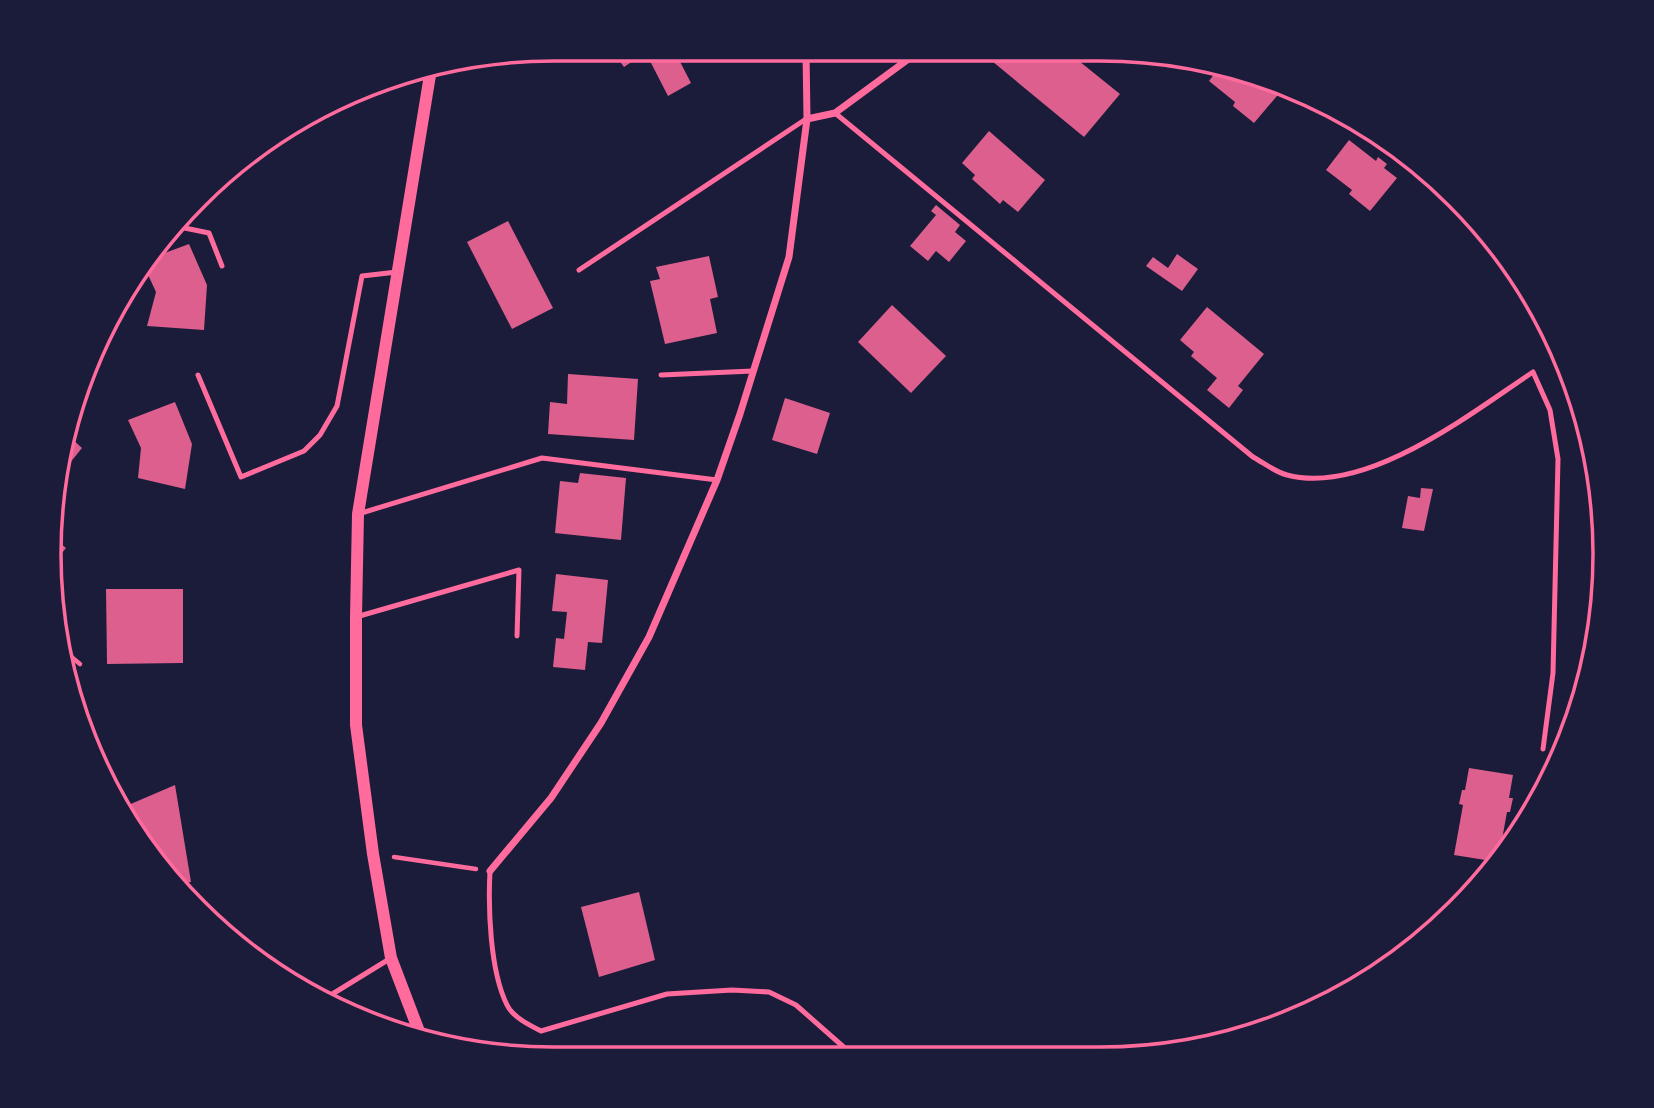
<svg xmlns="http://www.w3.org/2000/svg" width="1654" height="1108" viewBox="0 0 1654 1108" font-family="'Fira Sans Condensed',sans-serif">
  <rect width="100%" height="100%" fill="#1b1b3a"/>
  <g fill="#dd5f8e">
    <path d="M611,49l29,1h9l-25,17z"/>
    <path d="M667,50h7l17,33 -23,13 -19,-37z"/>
    <path d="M981,52l88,1 51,41 -36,43z"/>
    <path d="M1218,69l60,18 4,3 -28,33 -21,-17 2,-4 -26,-21z"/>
    <path d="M989,131l56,49 -27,32 -15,-12 -3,4 -28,-25 3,-4 -13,-12z"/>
    <path d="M1349,140l27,21 2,-4 9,7 -3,4 13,10 -27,33 -21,-17 3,-4 -26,-20z"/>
    <path d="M936,205l24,20 -5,7 11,9 -17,21 -13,-11 -8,10 -18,-15 26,-31 -5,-4z"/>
    <path d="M508,221l45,87 -41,21 -45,-87z"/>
    <path d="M189,244l18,41 -3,45 -57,-4 9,-34 -13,-28 3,-4z"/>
    <path d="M1177,254l21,15 -16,22 -36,-25 7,-9 15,11z"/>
    <path d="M709,256l9,41 -8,2 7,34 -52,11 -15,-63 10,-2 -4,-12z"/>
    <path d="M892,305l54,51 -35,37 -53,-51z"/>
    <path d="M1207,307l57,47 -26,32 5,4 -14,18 -22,-18 10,-12 -26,-22 3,-4 -14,-12z"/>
    <path d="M568,374l70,5 -4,61 -86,-6 2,-32 17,2z"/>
    <path d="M785,398l45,15 -13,41 -45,-14z"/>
    <path d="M175,402l17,42 -7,45 -47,-11 3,-30 -13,-28z"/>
    <path d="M70,437l12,11 -21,26z"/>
    <path d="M580,473l46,5 -5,62 -66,-7 5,-52 18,2z"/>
    <path d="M1421,488l12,1 -9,42 -22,-3 6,-32 12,2z"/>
    <path d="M52,536l14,12 -12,15 -1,-14z"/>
    <path d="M556,574l52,6 -6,63 -14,-1 -3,28 -32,-3 3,-29 8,1 3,-27 -15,-1z"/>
    <path d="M106,589h77v74l-76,1z"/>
    <path d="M1469,768l44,7 -4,23h4l-3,14h-3l-9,50 -44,-7 9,-50 -4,-1 3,-14h3z"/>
    <path d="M175,785l16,97 -11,2 -61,-75z"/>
    <path d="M639,892l16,68 -56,17 -18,-70z"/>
  </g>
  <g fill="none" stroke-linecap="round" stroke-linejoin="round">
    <g stroke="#ff6b9d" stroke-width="4.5">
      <path d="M63,650l17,14"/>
      <path d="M394,857l82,12"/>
    </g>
    <g stroke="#ff6b9d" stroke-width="5">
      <path d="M835,113l418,344c11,6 22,15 34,18 79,21 183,-61 246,-103l17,38 8,49 -5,214 -10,76"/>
      <path d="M1368,131l93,73"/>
      <path d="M175,226l34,7 13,33"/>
      <path d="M579,270l227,-151"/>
      <path d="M198,375l43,102 63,-26 16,-16 17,-29 25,-130 35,-4"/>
      <path d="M661,375l92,-4"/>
      <path d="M358,514l184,-56 175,22"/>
      <path d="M356,617l163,-47 -2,66"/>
      <path d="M490,871c-2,37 0,100 17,134 6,12 22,20 34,26l126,-37 65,-4 37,2 27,13 59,52"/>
      <path d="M321,1001l70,-43"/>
    </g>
    <g stroke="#ff6b9d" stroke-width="7">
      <path d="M807,119l28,-6 83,-61"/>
      <path d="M490,871l61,-73 50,-75 48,-86 68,-157 23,-66 49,-157 18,-138 -1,-68"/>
    </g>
    <path stroke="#ff6b9d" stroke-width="12" d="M420,1034l-29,-76 -18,-104 -17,-129v-108l2,-103 73,-445"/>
  </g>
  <path d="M0 0H1654V1108H0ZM554 61H1100A493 493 0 0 1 1593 554V554A493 493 0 0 1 1100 1047H554A493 493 0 0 1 61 554V554A493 493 0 0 1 554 61Z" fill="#1b1b3a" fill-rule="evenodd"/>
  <path fill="none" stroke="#ff6b9d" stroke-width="3.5" d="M554 61H1100A493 493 0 0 1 1593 554V554A493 493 0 0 1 1100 1047H554A493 493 0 0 1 61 554V554A493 493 0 0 1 554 61Z"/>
</svg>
